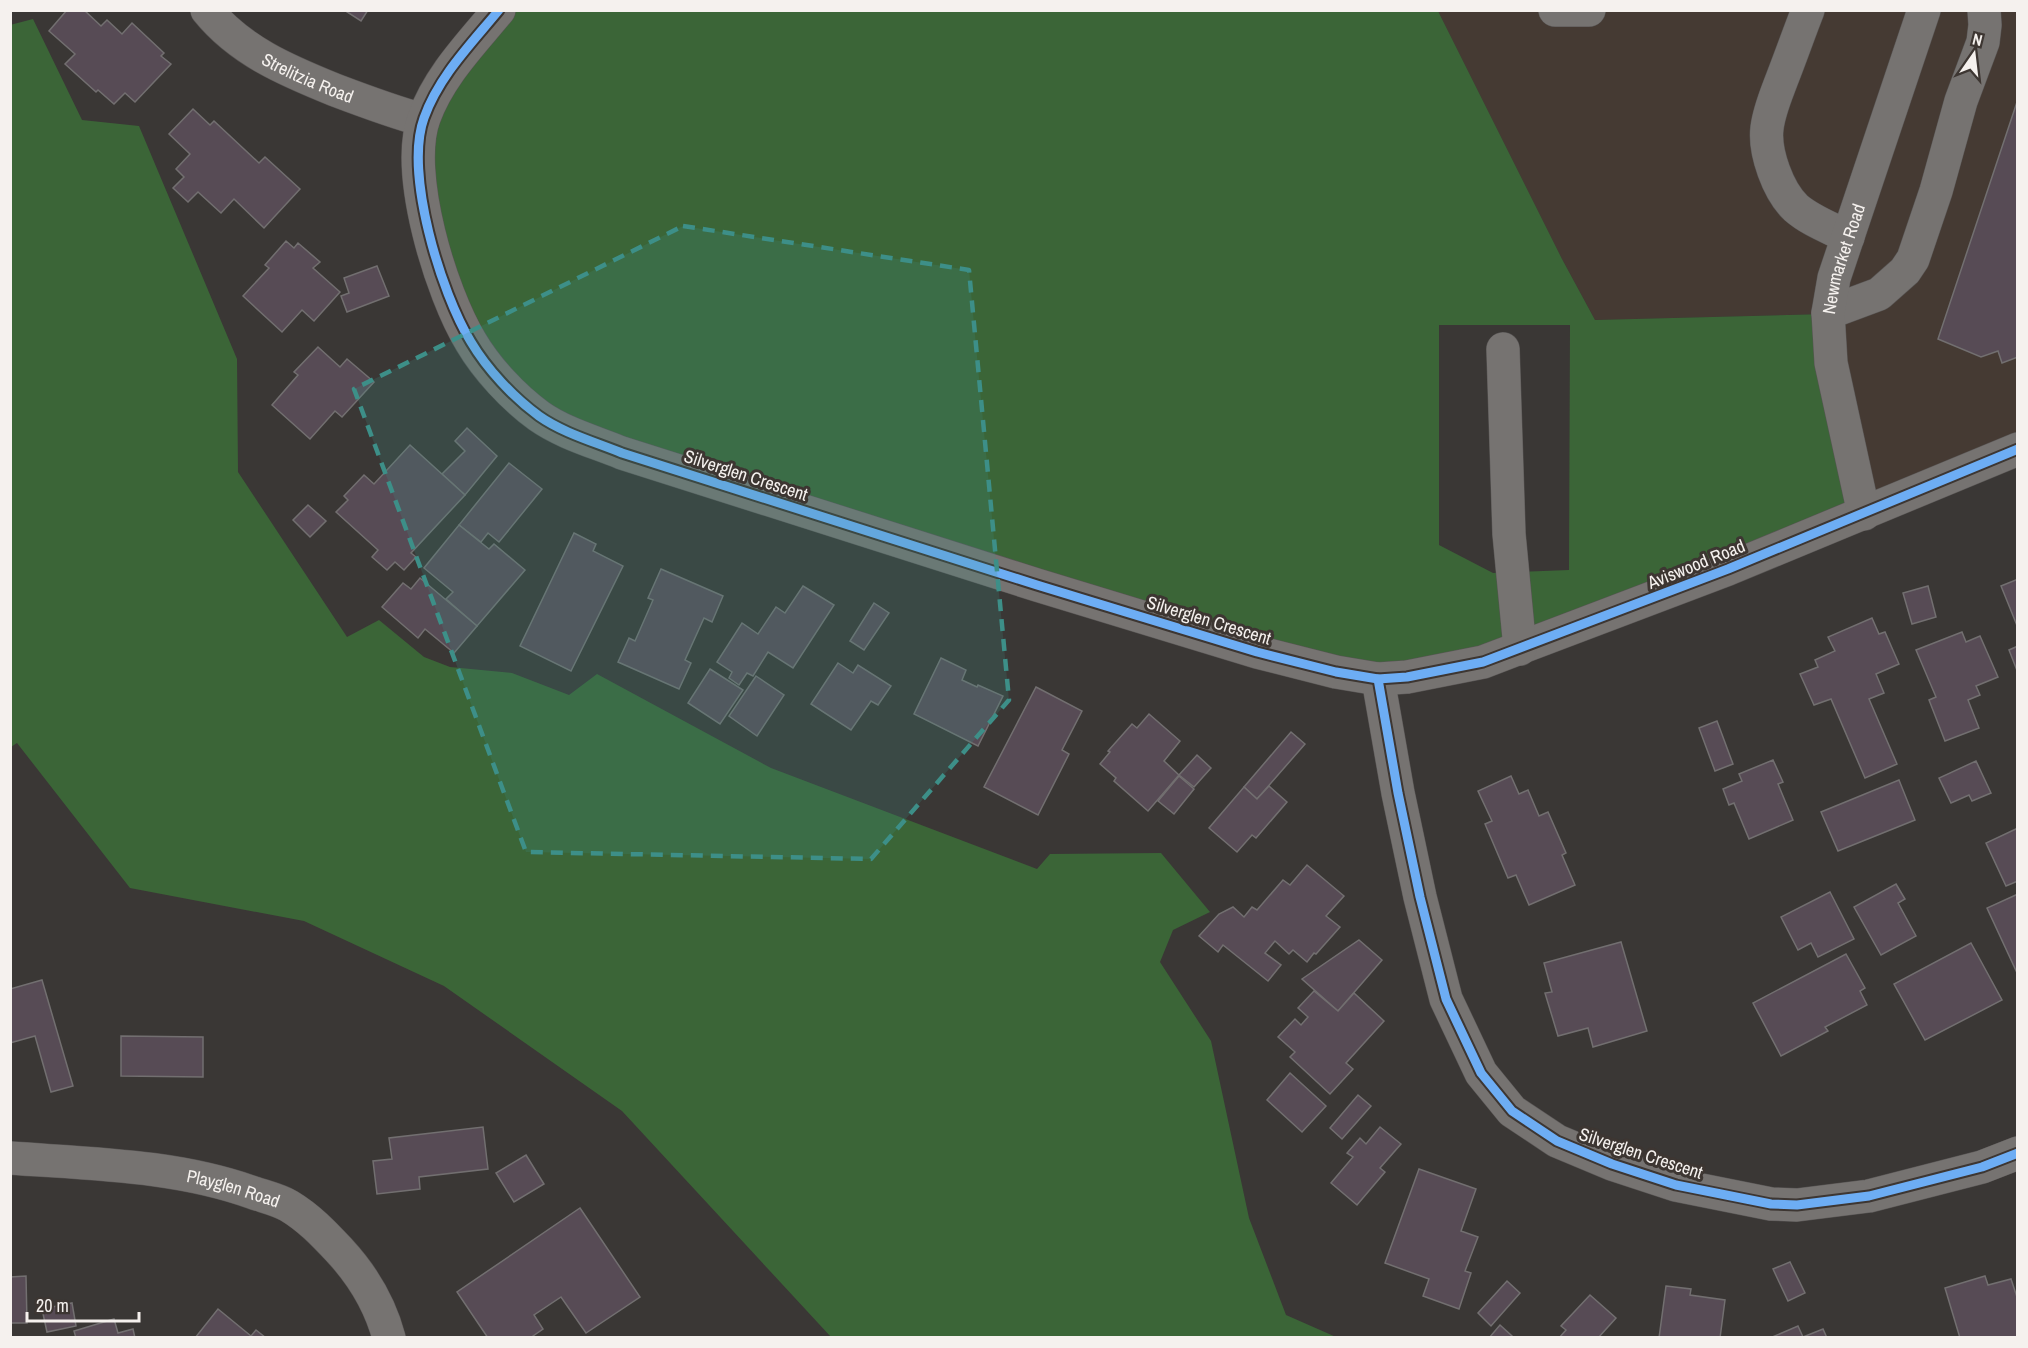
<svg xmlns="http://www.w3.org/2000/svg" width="2028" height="1348" viewBox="0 0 2028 1348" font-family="'Archivo Narrow',sans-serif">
  <rect width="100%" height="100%" fill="#3a3735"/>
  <path fill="#453a33" d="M1438,11h579v440l-153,63 -37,-200 -232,6 -33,-61z"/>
  <g fill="#3b6537" fill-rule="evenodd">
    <path d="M497,11h941l124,248 33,61 232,-6 37,200 -456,164 -787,-225 -137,-91 -68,-199zM1439,325h131l-1,245 -76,3 -54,-28z"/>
    <path d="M33,19l49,101 57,6 98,233 1,113 109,165 32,-17 45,37 26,10 62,6 57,22 28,-21 174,94 266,101 13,-15 111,-1 49,59 -37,18 -13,32 51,79 38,177 37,97 50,22h-505l-209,-226 -178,-125 -140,-65 -174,-33 -113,-145 -6,4 -1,-722z"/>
  </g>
  <g fill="#574b55" stroke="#726f70" stroke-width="1.5">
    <path d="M67,10h17l17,16 6,-6 15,14 10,-11 32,30 -3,3 10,8 -36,38 -10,-9 -11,11 -16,-14 -2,2 -31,-28 10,-10 -26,-23z"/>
    <path d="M344,10h24l-7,11z"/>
    <path d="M2017,102l1,255 -16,6 -4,-12 -17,6 -43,-18z"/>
    <path d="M193,109l17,16 4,-4 45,42 6,-6 35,32 -36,39 -30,-29 -13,14 -23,-21 -10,10 -15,-14 11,-11 -8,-8 14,-15 -21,-20z"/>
    <path d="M286,241l8,7 4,-5 22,19 -7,6 27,24 -26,29 -12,-11 -20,22 -39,-36 26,-28 -4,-3z"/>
    <path d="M377,266l12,30 -42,16 -6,-16 8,-3 -5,-15z"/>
    <path d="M318,347l22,20 7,-8 27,23 -32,35 -7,-6 -25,28 -38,-34 26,-30 -4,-3z"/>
    <path d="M467,428l30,28 -32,39 -23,-21 23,-23 -10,-10z"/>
    <path d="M410,445l55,50 -54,58 5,4 -12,13 -9,-8 -8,8 -15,-13 6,-7 -42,-38 12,-12 -4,-4 20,-21 10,9z"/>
    <path d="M509,463l33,26 -43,53 -11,-9 -7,9 -22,-17z"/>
    <path d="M308,505l18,16 -16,16 -17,-17z"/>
    <path d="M459,525l30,24 5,-5 31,26 -48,56 -31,-27 7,-7 -29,-24z"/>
    <path d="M574,533l22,11 -3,7 30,15 -52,105 -51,-25z"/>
    <path d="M661,569l62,27 -11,26 -8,-4 -19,42 6,3 -12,26 -61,-27 11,-24 6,3 18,-41 -5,-2z"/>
    <path d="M420,578l57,48 -23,27 -29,-24 -7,9 -36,-31 21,-24 8,6z"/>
    <path d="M2018,579v49l-17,-42z"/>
    <path d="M803,586l31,19 -41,63 -25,-16 -15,24 -6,-3 -8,12 -10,-7 3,-6 -15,-10 25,-39 16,11 18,-27 9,6z"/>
    <path d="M1928,586l8,31 -24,7 -9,-31z"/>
    <path d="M874,603l15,10 -25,37 -14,-9z"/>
    <path d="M1872,618l7,16 6,-2 14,32 -23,10 8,19 -15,6 28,65 -32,14 -34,-79 -17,6 -14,-31 18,-7 -3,-7 20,-9 -7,-14z"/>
    <path d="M1962,632l4,10 14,-6 18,41 -22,9 4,9 -12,5 11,28 -34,13 -16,-41 7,-3 -20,-47z"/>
    <path d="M2018,646v27l-9,-23z"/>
    <path d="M941,658l25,12 -4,10 15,7 1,-2 25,11 -25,50 -64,-32z"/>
    <path d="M838,663l15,10 5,-8 33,21 -13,19 -7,-4 -20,29 -40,-26z"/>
    <path d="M710,669l33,21 -23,34 -32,-21z"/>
    <path d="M756,676l28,19 -27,41 -28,-20z"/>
    <path d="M1036,687l46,24 -20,39 7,4 -31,61 -54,-28z"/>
    <path d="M1149,714l31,27 -16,20 15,14 -31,36 -34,-30 2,-3 -16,-14 10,-12 -2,-1 24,-27 5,4z"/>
    <path d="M1717,721l16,43 -18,7 -16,-43z"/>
    <path d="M1291,732l14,12 -48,55 -13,-12z"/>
    <path d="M1197,755l14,13 -17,19 -15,-12z"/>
    <path d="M1773,760l10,22 -5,2 15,36 -44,19 -15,-36 -5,2 -6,-16 19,-8 -3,-7z"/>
    <path d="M1976,761l15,32 -19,8 -3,-6 -18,8 -12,-25z"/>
    <path d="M1179,776l15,13 -20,25 -16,-13z"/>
    <path d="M1511,776l8,18 9,-4 11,26 9,-4 18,41 -4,2 13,30 -46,20 -13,-30 -8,3 -23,-54 7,-3 -14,-30z"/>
    <path d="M1899,780l16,40 -77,31 -17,-39z"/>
    <path d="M1269,786l18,16 -31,36 -4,-3 -15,17 -28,-24 35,-41 13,12z"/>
    <path d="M2018,828v53l-12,5 -20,-43z"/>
    <path d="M1307,865l37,31 -18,20 14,11 -24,27 -2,-1 -7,9 -14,-12 -4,4 -14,-13 -10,12 16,12 -13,16 -45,-36 -5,7 -19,-16 20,-22 14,-7 11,10 8,-10 5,3 26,-30 7,5z"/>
    <path d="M1896,884l9,15 -7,4 18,33 -35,19 -27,-48z"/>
    <path d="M1830,892l24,47 -36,18 -7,-14 -13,7 -17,-33z"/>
    <path d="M2018,894v81l-31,-67z"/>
    <path d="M1359,940l23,20 -44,51 -36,-32z"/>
    <path d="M1621,942l26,89 -54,16 -5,-19 -30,8 -13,-43 7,-1 -8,-29z"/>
    <path d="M1971,943l31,57 -77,40 -31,-56z"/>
    <path d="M1846,954l19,34 -5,3 7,14 -42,22 3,4 -47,25 -28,-53z"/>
    <path d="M42,980l31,106 -22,6 -16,-56 -25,7v-54z"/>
    <path d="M1314,991l24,20 16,-18 30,28 -38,42 7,6 -23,25 -40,-37 5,-5 -17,-15 17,-18 6,6 7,-8 -10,-9z"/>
    <path d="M121,1036l82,1v40l-82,-1z"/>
    <path d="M1290,1073l36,33 -24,26 -35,-32z"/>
    <path d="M1358,1095l13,11 -29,33 -12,-11z"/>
    <path d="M483,1127l5,42 -69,8 1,12 -43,5 -4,-33 19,-2 -3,-21z"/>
    <path d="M1380,1127l21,17 -21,24 5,4 -28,33 -26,-22 22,-26 -6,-4 13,-15 6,6z"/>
    <path d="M526,1155l18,29 -30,18 -18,-29z"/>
    <path d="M1419,1169l57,20 -15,42 17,6 -13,34 6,2 -12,36 -36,-13 6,-17 -44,-16z"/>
    <path d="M580,1208l60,89 -54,36 -25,-36 -27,18 9,14 -13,9h-42l-31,-46z"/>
    <path d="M1790,1262l15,31 -17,8 -15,-32z"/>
    <path d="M26,1276l1,47h-17v-46z"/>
    <path d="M1985,1276l3,9 23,-6 7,21v38h-58l-15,-50z"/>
    <path d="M1507,1281l13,12 -29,33 -13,-13z"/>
    <path d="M1666,1286l25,3 -1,6 35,5 -5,38h-61z"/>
    <path d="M1590,1295l26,23 -18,20h-39l7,-8 -5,-4z"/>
    <path d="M72,1303l4,23 -29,6 -5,-23z"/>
    <path d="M218,1309l33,27 5,-6 10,8h-71z"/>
    <path d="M114,1319l4,14 15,-4 2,9h-59l-2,-7z"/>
    <path d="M1500,1325l12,11 -1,2h-22z"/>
    <path d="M1798,1326l5,11 20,-8 4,9h-57z"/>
  </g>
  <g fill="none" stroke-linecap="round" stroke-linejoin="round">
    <g stroke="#585554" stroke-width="34">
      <g id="minor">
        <path id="s1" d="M207,10c33,41 81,61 128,80 29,11 58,22 88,30"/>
        <path d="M499,10c-28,34 -60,66 -75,108 -20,55 17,175 47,224 16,27 42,55 68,74 24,17 56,26 83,37l415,132 220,67 79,20 42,7 29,-2 76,-15 245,-93 290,-120"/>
        <path d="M1555,10h34"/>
        <path d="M1808,10c-9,23 -17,46 -26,69 -6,16 -13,32 -15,49 -3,24 11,63 29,80 15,13 35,20 52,29"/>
        <path d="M1828,313l51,-19 26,-23 8,-12 23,-68 25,-90 22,-59 2,-17 -1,-15"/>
        <path d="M1503,349l6,185 11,115"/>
        <path id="s2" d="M1864,514l-33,-151 -3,-50 6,-35 90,-268"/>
        <path d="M1378,679l20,114 22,104 26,102 35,74 31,38 45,30 55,23 64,21 95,19 26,1 72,-9 113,-29 36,-14"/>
        <path id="s3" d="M10,1158c82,6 167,7 244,35 12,4 25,7 35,13 20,12 35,28 51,45 23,25 40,53 49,87"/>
      </g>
    </g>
    <use href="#minor" stroke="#767371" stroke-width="33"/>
    <g stroke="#3d3632" stroke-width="13">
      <g id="cycleway">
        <path d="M499,10c-28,34 -60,66 -75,108 -20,55 17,175 47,224 16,27 42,55 68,74 24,17 56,26 83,37l415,132 220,67 79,20 42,7 29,-2 76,-15 245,-93 290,-120"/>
        <path d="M1378,679l20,114 22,104 26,102 35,74 31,38 45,30 55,23 64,21 95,19 26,1 72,-9 113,-29 36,-14"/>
      </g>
    </g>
    <use href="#cycleway" stroke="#6dadf4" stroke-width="9"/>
  </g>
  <path fill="#3d8f88" fill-opacity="0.2" stroke="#3d8f88" stroke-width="4.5" stroke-dasharray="12 8" stroke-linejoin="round" d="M683,226l286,44 40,430 -138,159 -345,-7 -172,-463z"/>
  <g text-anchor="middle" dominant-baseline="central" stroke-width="6" stroke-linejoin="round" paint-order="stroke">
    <g font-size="18" fill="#f5f1ee" stroke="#3d3632">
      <text stroke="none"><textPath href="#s1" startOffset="123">Strelitzia Road</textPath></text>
      <text stroke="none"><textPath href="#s2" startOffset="261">Newmarket Road</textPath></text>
      <text transform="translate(746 475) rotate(18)">Silverglen Crescent</text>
      <text transform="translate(1696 564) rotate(-22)">Aviswood Road</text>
      <text transform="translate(1209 620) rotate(17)">Silverglen Crescent</text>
      <text transform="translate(1641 1153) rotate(18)">Silverglen Crescent</text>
      <text stroke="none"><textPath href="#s3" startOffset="226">Playglen Road</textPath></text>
    </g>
  </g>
  <rect width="2028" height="1348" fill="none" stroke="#f5f1ee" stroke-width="24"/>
  <g transform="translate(1974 54) rotate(14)" stroke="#3d3632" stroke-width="4.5" paint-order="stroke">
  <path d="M0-4.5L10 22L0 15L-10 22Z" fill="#f5f1ee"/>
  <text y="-9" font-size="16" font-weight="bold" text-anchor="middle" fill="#f5f1ee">N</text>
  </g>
  <path d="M27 1312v9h112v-9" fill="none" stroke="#f5f1ee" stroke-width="3"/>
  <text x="36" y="1312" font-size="18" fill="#f5f1ee" stroke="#3d3632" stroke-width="4.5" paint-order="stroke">20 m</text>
</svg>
